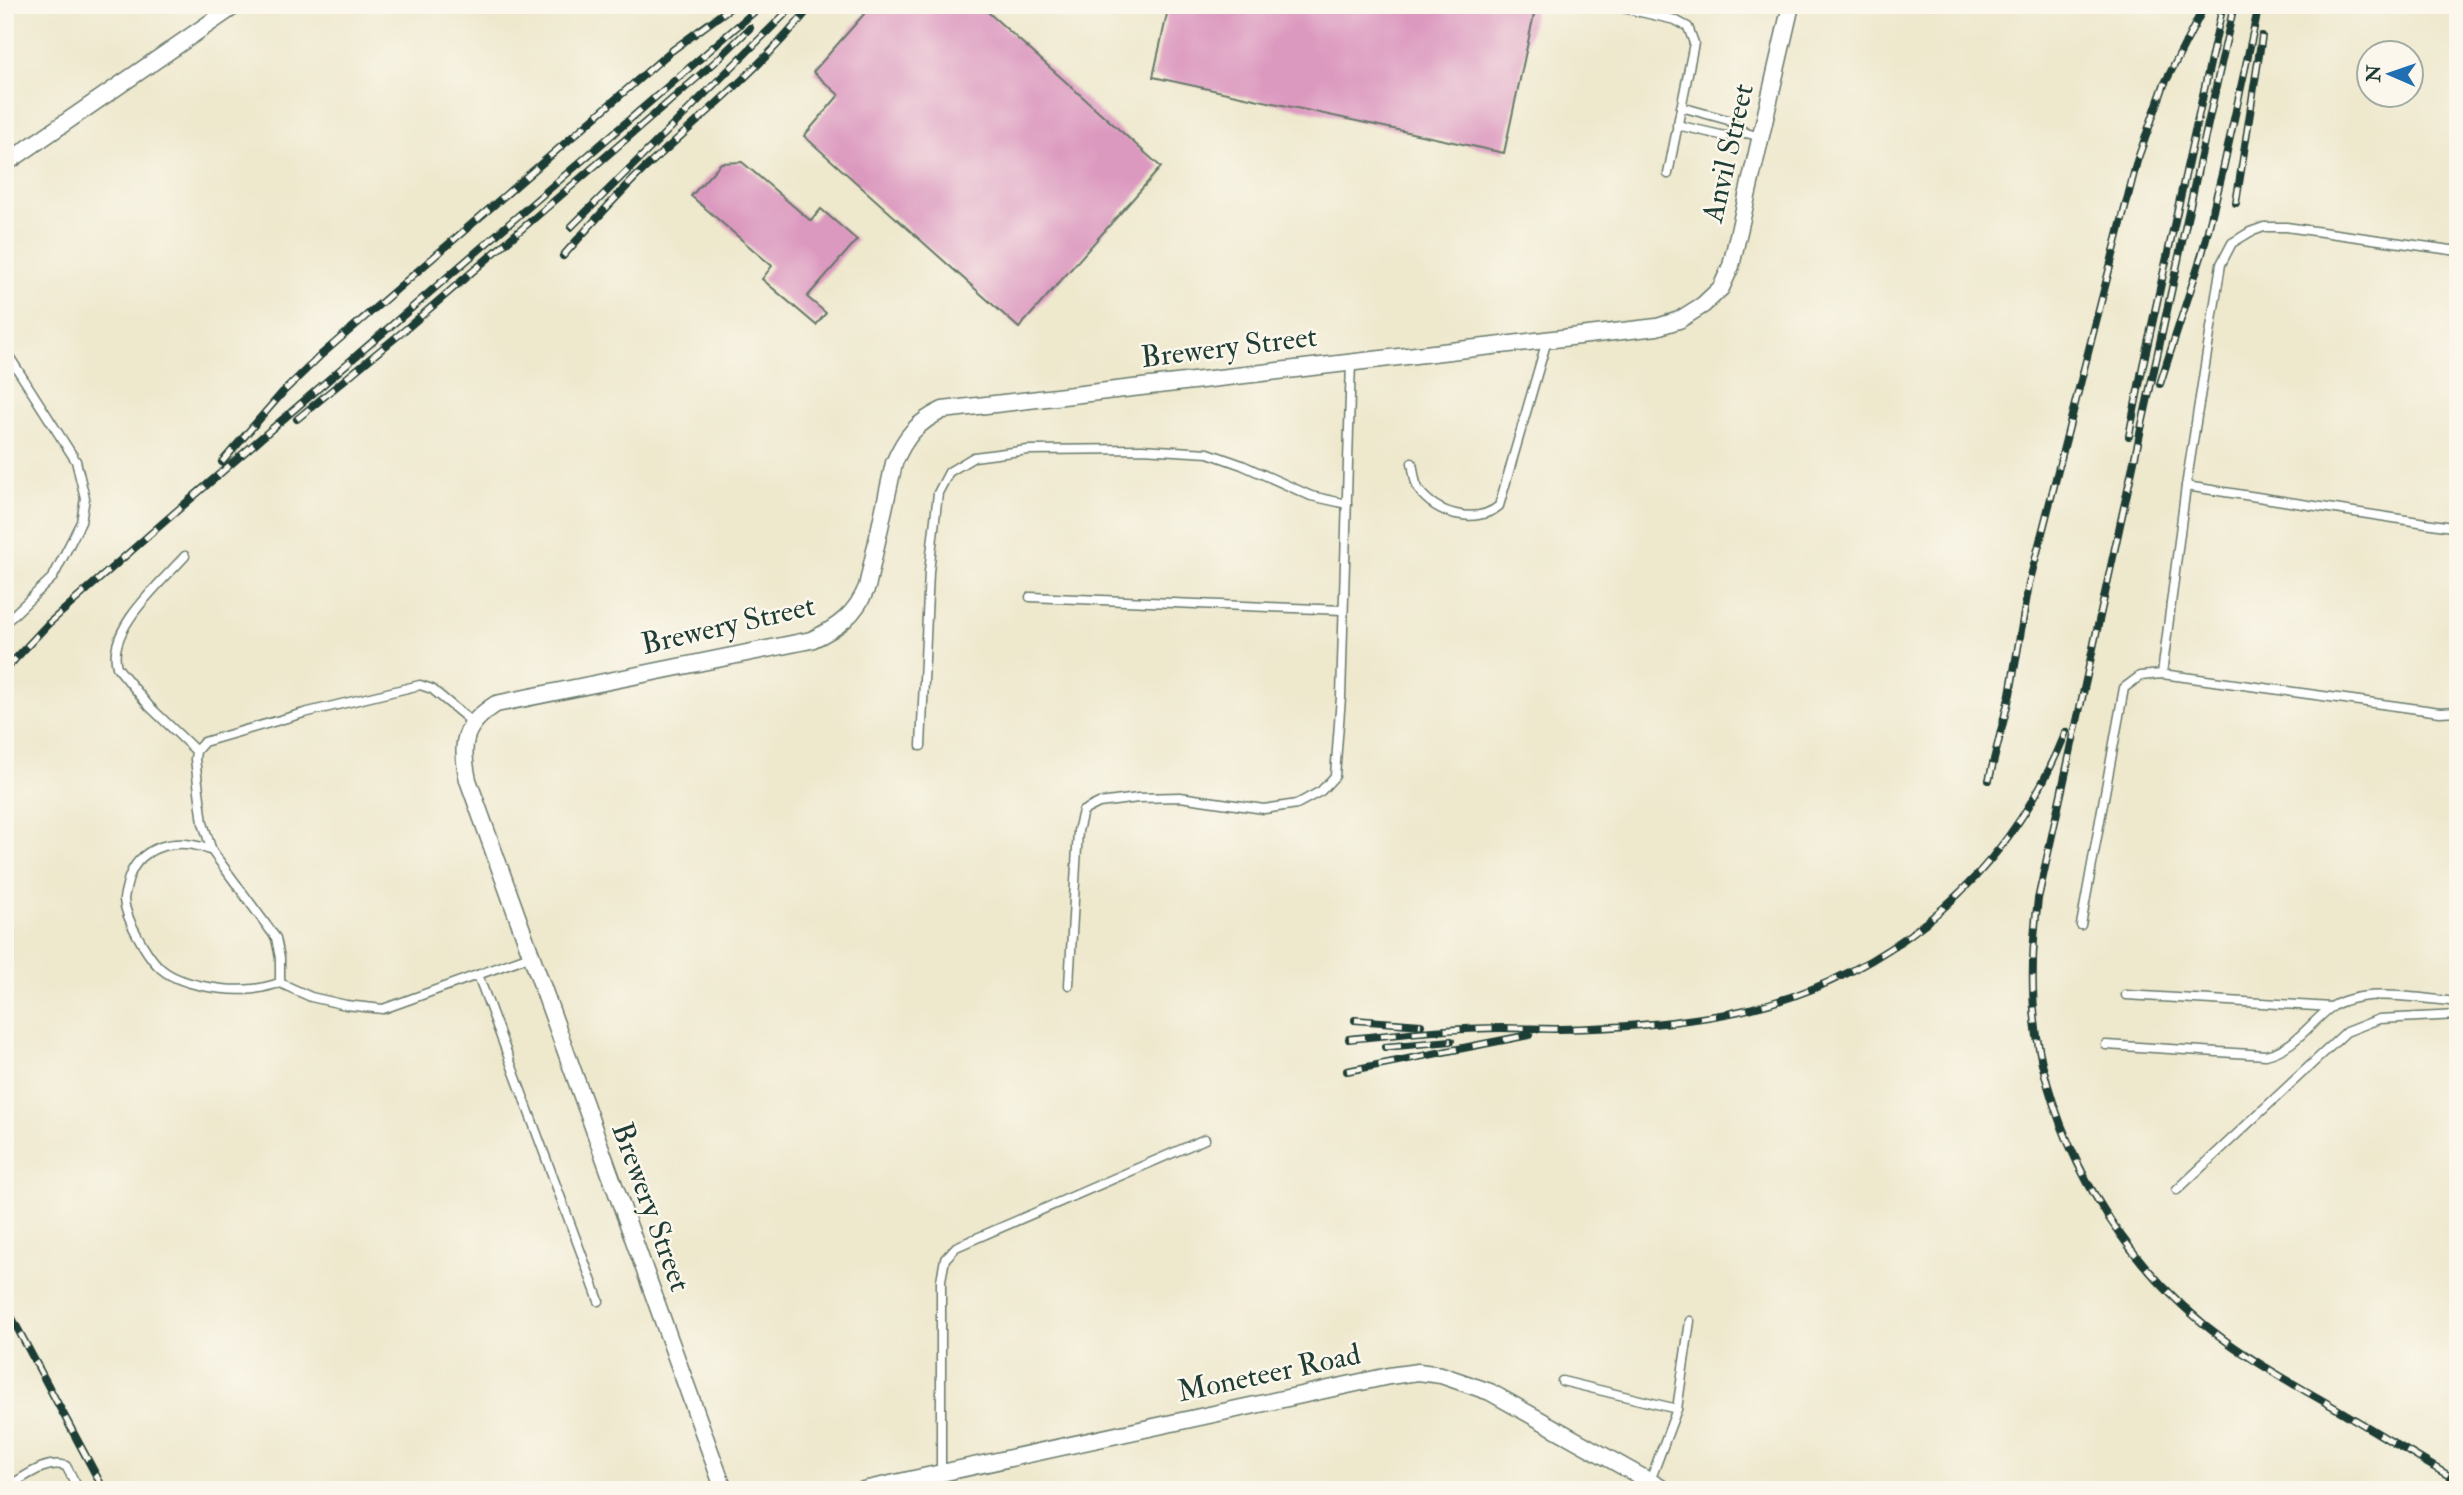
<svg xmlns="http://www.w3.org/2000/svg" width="2463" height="1495" viewBox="0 0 2463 1495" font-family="'IM FELL Double Pica',serif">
  <rect width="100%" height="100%" fill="#fbf7ec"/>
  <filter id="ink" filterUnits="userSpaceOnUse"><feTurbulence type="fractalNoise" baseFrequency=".0143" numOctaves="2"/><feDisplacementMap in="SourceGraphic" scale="14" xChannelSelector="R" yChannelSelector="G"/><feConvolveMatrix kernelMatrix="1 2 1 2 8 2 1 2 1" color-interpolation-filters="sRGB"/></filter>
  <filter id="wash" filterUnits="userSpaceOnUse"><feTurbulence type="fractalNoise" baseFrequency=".00686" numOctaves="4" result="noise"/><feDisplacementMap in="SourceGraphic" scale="28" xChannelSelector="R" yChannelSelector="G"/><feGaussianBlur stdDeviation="1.57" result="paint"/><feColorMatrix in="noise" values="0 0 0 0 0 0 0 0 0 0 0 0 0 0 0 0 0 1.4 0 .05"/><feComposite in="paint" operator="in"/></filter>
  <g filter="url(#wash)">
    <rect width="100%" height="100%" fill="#eee8cd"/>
    <g id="blocks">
      <g fill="#dc99bf">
        <path d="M872,5h108l181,162 -142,161 -215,-192 35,-41 -26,-23z"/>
        <path d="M1169,5h367l-32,148 -351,-76z"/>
        <path d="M742,162l69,59 10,-12 36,31 -50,57 19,16 -10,12 -54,-46 10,-13 -81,-70 30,-33z"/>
      </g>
    </g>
  </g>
  <g filter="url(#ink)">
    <use href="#blocks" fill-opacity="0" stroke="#67796a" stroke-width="2"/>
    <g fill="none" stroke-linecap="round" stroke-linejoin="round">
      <g stroke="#67796a" stroke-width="11">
        <g id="service">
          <path d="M1610,5l65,15 13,7 6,16 -26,131"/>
          <path d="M1681,107l47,13 18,13 15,4"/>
          <path d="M1677,125l48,11 21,-3"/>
          <path d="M5,350l71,111 9,37 -4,24 -28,55 -48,46"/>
          <path d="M1412,463c2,8 2,20 7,27 16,24 57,35 80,16l48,-166"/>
          <path d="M2186,486l272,42"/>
          <path d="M185,556c-24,27 -79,73 -68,111l32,39 47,45"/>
          <path d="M1030,597l313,13"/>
          <path d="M2162,674l24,-188 35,-222 11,-21 18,-11 14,-5h22l172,24"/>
          <path d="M921,746l8,-174 9,-79 11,-21 25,-15 54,-7 114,-1 66,4 34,12 69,31 36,8"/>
          <path d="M212,851l-9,-28 -8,-64 1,-8 8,-9 100,-29 116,-28 12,4 41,34"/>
          <path d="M2081,925l43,-237 16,-12 22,-2 278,38 18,-1"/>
          <path d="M478,975l121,326"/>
          <path d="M280,983v-25l-4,-20 -64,-87c-33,-16 -77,-6 -85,34 -1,4 -3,11 -3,15 1,11 8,26 13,35 6,11 12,22 21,31 19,20 70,26 96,23 9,-1 18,-4 26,-6l31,14 35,8 37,4 147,-53"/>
          <path d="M1069,985l9,-154 5,-20 16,-8 39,-5 42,-1 84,12 33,-5 24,-13 14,-15 6,-79 10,-336"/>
          <path d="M2126,995l206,12"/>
          <path d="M2106,1045l160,10c29,-7 42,-30 64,-47 31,-22 92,-9 128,-6"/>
          <path d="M2177,1190l169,-158 33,-13 79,-4"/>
          <path d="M1562,1381l115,28"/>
          <path d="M941,1472v-192l4,-21 11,-12 249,-108"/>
          <path d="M1650,1481l27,-72 13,-88"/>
          <path d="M5,1488c19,-10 40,-29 61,-22l13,24"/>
        </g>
      </g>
      <g stroke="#67796a" stroke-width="19">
        <g id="minor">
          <path d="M5,164l231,-159"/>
          <path d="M724,1490l-256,-710c-8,-37 -5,-55 28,-76l315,-64c27,-12 45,-26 56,-53l27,-124c11,-26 23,-41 49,-53l714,-83 22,-7 24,-15 18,-17 10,-22 60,-261"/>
          <path d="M863,1490l526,-114 29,-4 23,3 49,17 175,98"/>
        </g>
      </g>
      <use href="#service" stroke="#fff" stroke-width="8"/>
      <use href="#minor" stroke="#fff" stroke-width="16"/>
      <g stroke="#1f3d34" stroke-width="8">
        <g id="rail">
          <path d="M2234,5l-196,894c-7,54 -8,112 4,164 26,110 92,212 184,278 31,23 66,42 99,61 45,26 88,53 133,79"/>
          <path d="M2236,203l26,-167"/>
          <path d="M571,227l223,-222"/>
          <path d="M563,256c26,-29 52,-59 80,-86 59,-54 119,-103 169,-165"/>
          <path d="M2160,384l42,-130 20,-80 37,-169"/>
          <path d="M297,419l109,-90 308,-266 36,-35"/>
          <path d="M2129,436l14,-71 80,-360"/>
          <path d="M222,462l61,-70 38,-37 349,-303 64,-47"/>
          <path d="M5,670l43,-46 116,-102 598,-517"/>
          <path d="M1989,780l21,-86 19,-110 108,-423 27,-76 41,-80"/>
          <path d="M1355,1020l66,5"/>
          <path d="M1349,1039c51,-5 102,-11 153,-11 20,0 39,1 58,1 49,-1 99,-4 148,-12 165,-25 296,-131 358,-285"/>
          <path d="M1385,1047l66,-6"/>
          <path d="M1347,1071l182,-36"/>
          <path d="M5,1305l99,185"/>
        </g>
      </g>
      <use href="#rail" stroke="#fbf7ec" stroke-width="5" stroke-dasharray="16" stroke-linecap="butt"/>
    </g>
  </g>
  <g text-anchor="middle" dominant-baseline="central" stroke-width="5" stroke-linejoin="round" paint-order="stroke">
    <g font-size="30" fill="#1f3d34" stroke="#fbf7ec">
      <text transform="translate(1728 153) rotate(-77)">Anvil Street</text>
      <text transform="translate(1229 347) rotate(-7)">Brewery Street</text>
      <text transform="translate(728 625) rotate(-13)">Brewery Street</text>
      <text transform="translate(651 1207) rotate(70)">Brewery Street</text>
      <text transform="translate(1269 1373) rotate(-12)">Moneteer Road</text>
    </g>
  </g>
  <rect width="2463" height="1495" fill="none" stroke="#fbf7ec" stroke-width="28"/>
  <g transform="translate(2390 74) rotate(272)"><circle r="33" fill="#fbf7ec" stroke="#a3ada2" stroke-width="2"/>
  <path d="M0-5L12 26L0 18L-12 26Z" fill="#1f6fb2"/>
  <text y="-10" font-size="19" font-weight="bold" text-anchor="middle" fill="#1f3d34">N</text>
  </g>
</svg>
